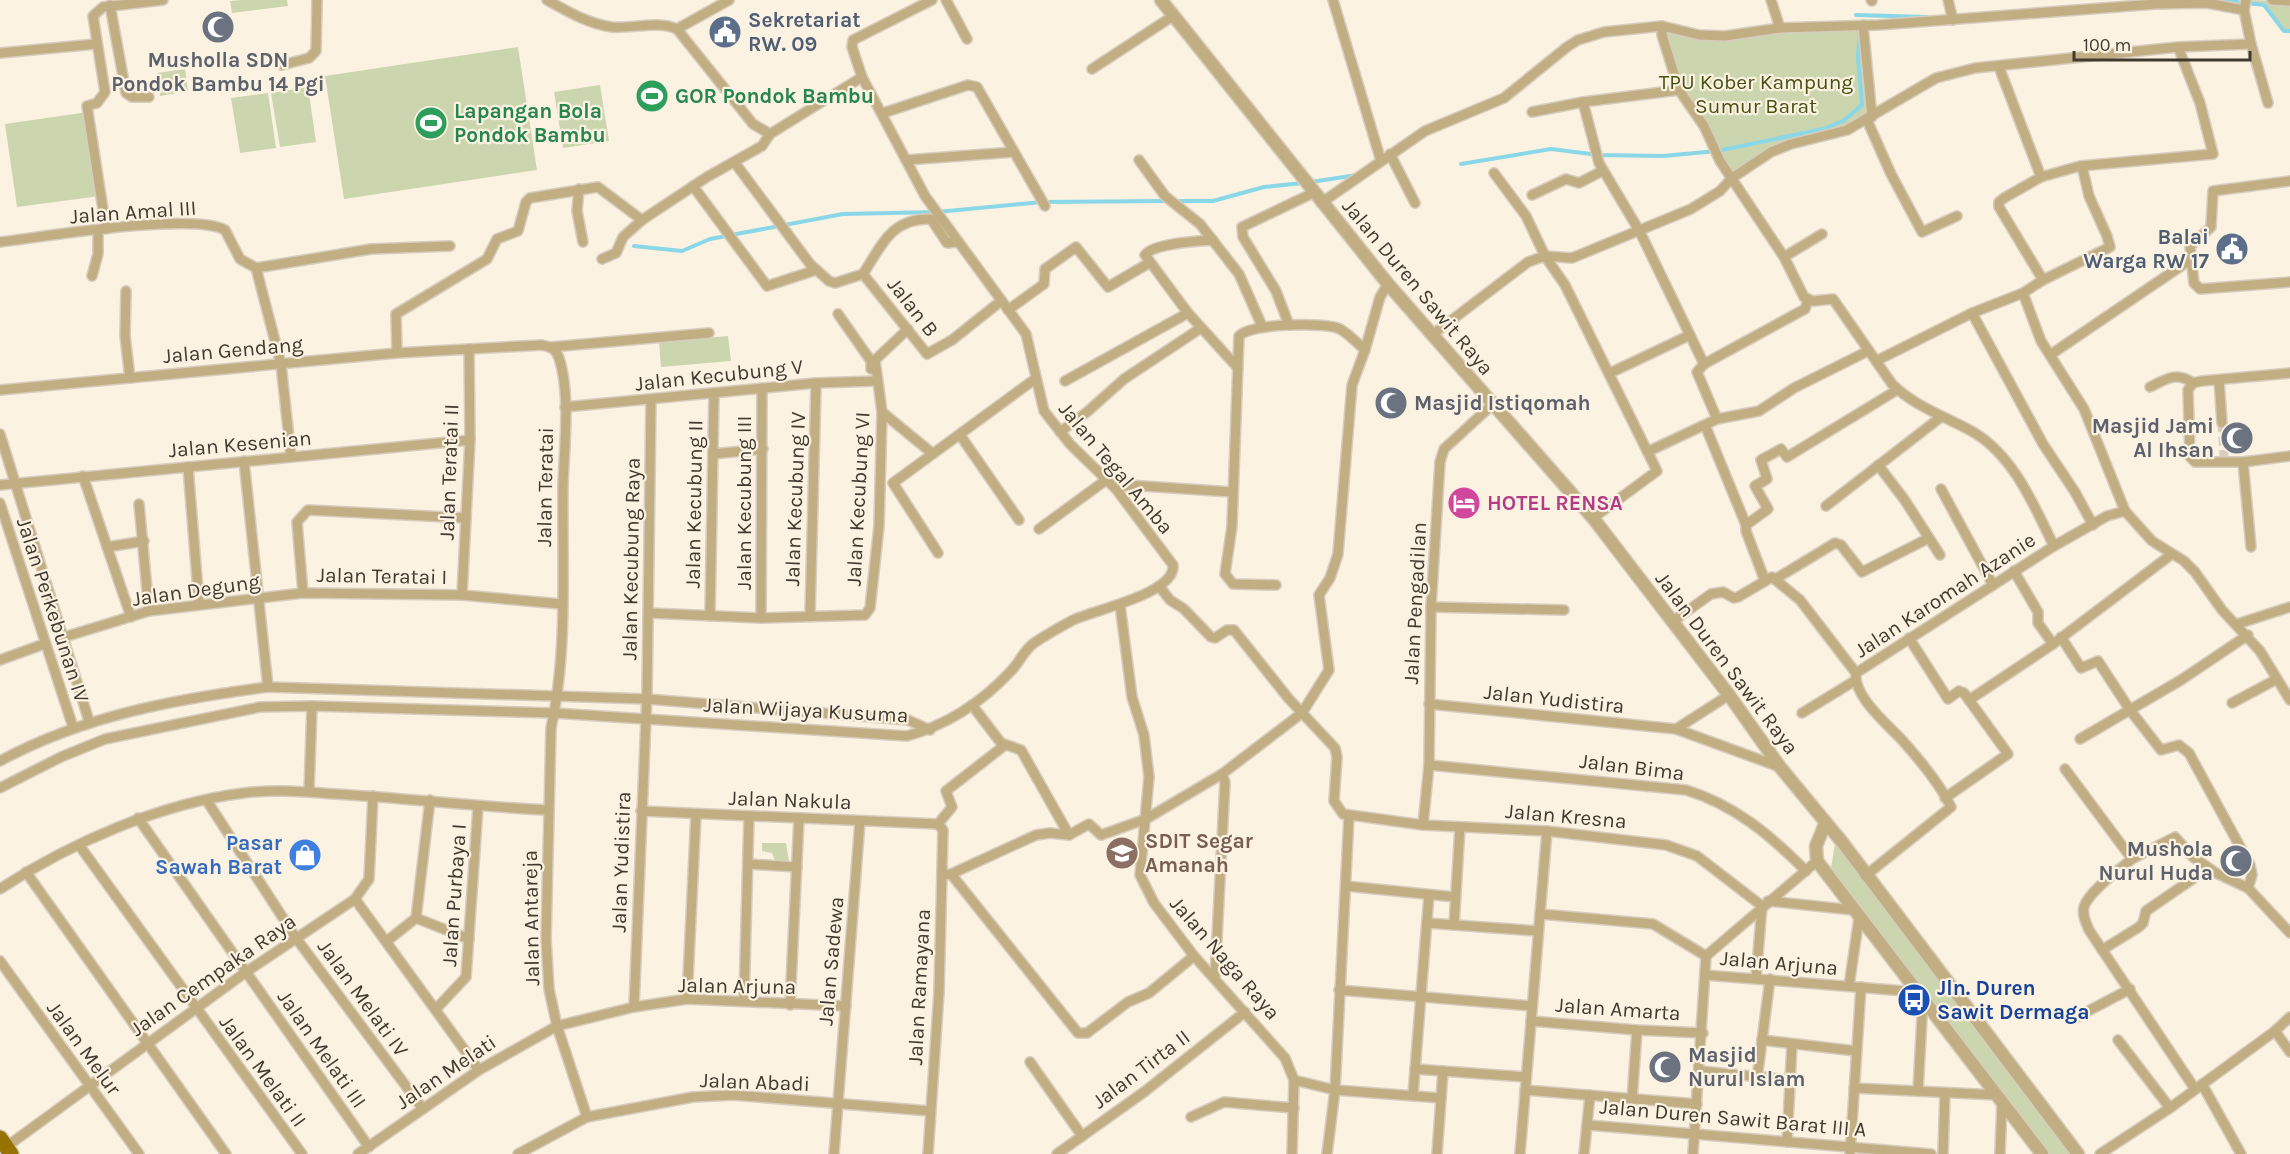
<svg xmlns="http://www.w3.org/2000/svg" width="2290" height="1154" viewBox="0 0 2290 1154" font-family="Karla,sans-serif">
  <rect width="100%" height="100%" fill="#fcf2e2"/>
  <g fill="#ccd6ae">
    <path d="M242,0h45l1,6 -56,7 -2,-12z"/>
    <path d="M2246,0l44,1v30h-6l-20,-26 -17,-1z"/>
    <path d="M1861,27l7,90 -33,15 -41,9 -62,35 -51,-87 -17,-61 57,11 19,-1 39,-9z"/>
    <path d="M518,47l19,123 -193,29 -19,-123z"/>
    <path d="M185,69l3,22 -28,5 -3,-23z"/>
    <path d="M600,85l9,56 -46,7 -9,-56z"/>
    <path d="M308,87l8,55 -36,5 -9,-54z"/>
    <path d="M268,93l8,55 -36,5 -9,-55z"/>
    <path d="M88,112l12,84 -83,11 -12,-83z"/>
    <path d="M728,336l3,25 -70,6 -2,-25z"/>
    <path d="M1125,837l15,21 -15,10 -15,-21z"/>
    <path d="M762,843h24l3,18h-14l-3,-8 -10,-2z"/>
    <path d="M1835,844l237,306 1,4h-24l-218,-286z"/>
  </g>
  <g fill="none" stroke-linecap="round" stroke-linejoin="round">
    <g stroke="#8ad7e7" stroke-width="4">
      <path d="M2219,0l45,5 20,26h6"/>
      <path d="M1856,15l71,2"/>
      <path d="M1461,164l90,-15 48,6 64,1 54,-5 106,-22 20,-8 19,-16 -4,-47 2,-26"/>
      <path d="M1311,182l46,-7"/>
      <path d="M1175,201h38l51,-14 39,-4"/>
      <path d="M634,246l48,5 28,-12 133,-25 94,-2 105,-10 125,-1"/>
    </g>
    <path stroke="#d7cdbe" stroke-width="9" stroke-dasharray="9 4.5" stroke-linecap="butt" d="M2222,423l2,33"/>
    <g stroke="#d7cdbe" stroke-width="12">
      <g id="minor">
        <path d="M547,0c20,11 41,24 65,27 20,2 46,-7 65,2"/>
        <path d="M946,0l21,39"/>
        <path d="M1333,0l48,161"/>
        <path d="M1771,0l9,28"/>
        <path d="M1871,0l1,1"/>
        <path d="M1948,0l5,20"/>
        <path d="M2246,0l-2,10 7,34 17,59"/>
        <path d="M2272,0l18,1"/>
        <path d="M110,5l16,88 6,4h17"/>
        <path d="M1863,25l9,92"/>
        <path d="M1662,26v9l17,55 25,36 16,35 64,96 20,40 9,4 20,-2 59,85c23,23 55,33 83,49 40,25 59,73 79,113"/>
        <path d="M677,29l76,95 17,10 92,-57"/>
        <path d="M677,29l52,-29"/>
        <path d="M0,53l96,-9"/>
        <path d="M282,65l27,-7 7,-7 1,-51"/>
        <path d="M1999,67l42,110"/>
        <path d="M1092,69l81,-53"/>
        <path d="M1583,102l96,-12"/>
        <path d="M1532,112l51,-10 16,61 41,69 64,132 -7,8 20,47"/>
        <path d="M883,113l85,-28 9,2 68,119"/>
        <path d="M1867,120l24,54 31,58 35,-16"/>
        <path d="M1390,154l25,49"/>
        <path d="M906,160l108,-8"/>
        <path d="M1139,160l26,36 35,28 39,50 23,52"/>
        <path d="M735,163l75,101 19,17 6,2 28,-9 64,80 25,-14 49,-39"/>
        <path d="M1494,173l32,43 19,40 20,29 92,186 -64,47"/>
        <path d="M2290,181l-77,10 -2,36 -21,19 4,37 6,6 90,-7"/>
        <path d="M693,186l74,100 49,-16"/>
        <path d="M579,189l-2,22 6,31"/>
        <path d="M1532,195l34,-16 13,4 23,-12"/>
        <path d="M1321,203l104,-72 79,-33 63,-51 11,-7 26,-8 58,-6 37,9 26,1 55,-8 98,-3 278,-21 51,-1 37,7"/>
        <path d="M106,229l-19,-123 10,-3 8,-11 -12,-76 10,-9 60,-7"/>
        <path d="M1213,240c-15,1 -59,3 -68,15l43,58 50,55"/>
        <path d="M0,242c43,-5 192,-30 225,-12l15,29 16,9 25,96 10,93"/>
        <path d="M1784,257l38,-23"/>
        <path d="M602,259l14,-6 7,-16 19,-17"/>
        <path d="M256,268l115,-19 79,-3"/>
        <path d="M863,274c19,-29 28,-56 68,-55l16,24 10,-1"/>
        <path d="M92,276l6,-22v-24"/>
        <path d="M2043,280l67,-33 -3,-11 -18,-40 -7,-30"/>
        <path d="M126,291l-1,45 5,42"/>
        <path d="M2023,293l20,-13 -44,-73v-5l5,-4 37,-21 39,-11 133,-12 -13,-51 -22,-56"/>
        <path d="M1008,310l36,-26 1,-15 31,-22 32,40 41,-24"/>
        <path d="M1972,313l71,131 32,48 18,33"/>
        <path d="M838,314l33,47v8"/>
        <path d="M1289,325l-13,-34 -33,-54 -1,-10 71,-34"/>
        <path d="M1432,335l96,-73 17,-6 27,2 119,-49 29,-18 12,-13 39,-26 20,-8 56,-14 89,-52 39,-10 203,-21 73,-3"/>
        <path d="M551,347l158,-14"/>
        <path d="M397,353l-1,-39 91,-55 10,-20 21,-8 8,-29 4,-4 68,-11 44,33 65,-43 55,-31 8,-12"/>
        <path d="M2050,355l140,-95"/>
        <path d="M1876,361l96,-48 51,-20 18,48 43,68 41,102 27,30 32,20 11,11 27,38 38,41 30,49"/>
        <path d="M1704,364l101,-55 3,-9"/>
        <path d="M1610,373l80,-38"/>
        <path d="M2290,373l-88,8 -9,2 -5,7 2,67 5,5h48l47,-6"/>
        <path d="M2219,380l3,43"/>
        <path d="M1065,381l123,-68"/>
        <path d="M2150,387c16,-8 27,-16 43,-4"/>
        <path d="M0,390l397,-37 145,-8c9,2 14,4 17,13 12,36 5,90 4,128 -1,78 5,165 -12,242l-5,211 3,50 8,37 30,91"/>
        <path d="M565,407l251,-24 61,-2"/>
        <path d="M882,412l51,42"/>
        <path d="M1705,425l41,100v6l19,50"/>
        <path d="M1060,432l27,-20 37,-33 77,-51"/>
        <path d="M0,434l89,287"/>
        <path d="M960,435l59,85"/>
        <path d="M1649,451l68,-32 42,-8 35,-23 74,-37"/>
        <path d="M713,454l50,-5"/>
        <path d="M244,461l24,226"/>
        <path d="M2243,462l8,85"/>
        <path d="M1878,465l26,34 36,56"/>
        <path d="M188,467l11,136"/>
        <path d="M83,476l48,141"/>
        <path d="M0,485l470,-45"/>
        <path d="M1116,489l12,-4 104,7"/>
        <path d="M1941,489l52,96"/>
        <path d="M0,503l73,224"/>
        <path d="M139,504l10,107"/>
        <path d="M1826,506l115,-89"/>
        <path d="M1746,525l22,-16 -13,-23 12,-7 -6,-19 20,-11 6,8 110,-67"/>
        <path d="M1039,529l67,-49"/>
        <path d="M107,547l37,-6"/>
        <path d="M938,553l-45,-70 142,-104"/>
        <path d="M2014,571l24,41v11l15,21"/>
        <path d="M1777,578l58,-35 6,2 21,27 67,-34"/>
        <path d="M1276,585l-43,-1 -8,-10 7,-48 7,-190c12,-13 86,-14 101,-7 9,5 18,15 25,21"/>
        <path d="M1159,586l11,14 14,9 27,28 4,1 12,-8h7l55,69 46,49 2,9 -3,44 9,13 80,11 124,6 119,14 31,11 65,50 -6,72"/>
        <path d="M303,593l-6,-71 11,-12 158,8"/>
        <path d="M462,595l8,-155 -1,-91"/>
        <path d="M1120,605l12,92 12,38 5,42 -9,98 14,28 40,53 91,102 9,22 -2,74"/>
        <path d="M1431,607l133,3"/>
        <path d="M649,613l112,5 104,-3 5,-7 9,-82 3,-114 -7,-52 33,-31"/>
        <path d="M710,616l4,-223"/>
        <path d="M810,616l6,-233"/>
        <path d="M761,618l1,-230"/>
        <path d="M1672,622l39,-28 12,-2 11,6 4,-1 34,-20 28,23 56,73"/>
        <path d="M2237,624l53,-17"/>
        <path d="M2061,637l20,31 17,-7 32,49 31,40 18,-5 10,8 61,112 2,10 -4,13"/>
        <path d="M61,638l88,-27 154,-18 159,2 99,9"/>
        <path d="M1909,638l39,61 11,-8 5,2 44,61 -63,44"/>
        <path d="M0,660l44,-16"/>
        <path d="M1856,673l198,-127 53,-30 18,-5"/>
        <path d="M1856,673c-3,23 31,51 46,67 17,19 38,44 49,67l-86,69"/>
        <path d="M1969,700l84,-56 119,-90"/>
        <path d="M2232,703l45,-24"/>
        <path d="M1429,704l247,25 104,38"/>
        <path d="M972,705l29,38 20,7 48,85"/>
        <path d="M1802,713l54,-33"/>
        <path d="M1676,729l53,-34"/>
        <path d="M2080,739l101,-59 67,-45"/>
        <path d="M0,761c83,-45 175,-62 268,-74l379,12 261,21 22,10"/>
        <path d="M1429,765l257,25c49,15 84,45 120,81"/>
        <path d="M2065,769l67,90 43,-22 18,20 23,16 32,15 42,45"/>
        <path d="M0,788l61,-31 44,-18 155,-32 52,-1 242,7 353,23c40,-11 76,-35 104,-65 8,-8 13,-21 23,-28 12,-8 26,-16 39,-23 20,-10 103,-26 100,-55l-57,-76 -46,-45 -26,-33 -18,-77 -101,-138 -63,-119 -10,-30 1,-7 79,-40"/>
        <path d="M309,792l3,-86"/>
        <path d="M207,801l89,137 127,171"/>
        <path d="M641,811l297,13"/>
        <path d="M138,818l231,329"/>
        <path d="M938,824l14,-17 -6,-16 59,-46"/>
        <path d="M1423,825l6,-60 2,-158 9,-145 4,-13 49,-45"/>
        <path d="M79,845l223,309"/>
        <path d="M2132,859c-12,10 -44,33 -48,48 -2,8 2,16 5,23l106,159"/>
        <path d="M748,864l49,3"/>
        <path d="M26,872l200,282"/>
        <path d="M951,874l127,159h9l41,-31 21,-9 45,-37"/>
        <path d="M942,875l9,-1 85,-39 14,-2 19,2 20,-11 12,11 45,-16 76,-45 80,-61 27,-43 -10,-75 11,-17 8,-24 14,-169 13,-35 15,-53 8,-13"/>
        <path d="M1346,886l109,11"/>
        <path d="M0,889c70,-46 161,-86 244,-96 30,-4 61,-1 91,1 72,4 142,13 214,16"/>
        <path d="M355,899l124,171"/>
        <path d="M1768,901l85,9"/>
        <path d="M1540,914l113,10 53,32"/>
        <path d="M416,918l53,21"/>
        <path d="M1427,923l111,8"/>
        <path d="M1454,925l6,-98"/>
        <path d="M387,941l29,-23 14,-118"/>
        <path d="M2102,950l37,-23 4,-4 3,-12 48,-33 12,-12"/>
        <path d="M1706,956l111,-95"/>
        <path d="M0,961l139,193"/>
        <path d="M1705,975l212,17"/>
        <path d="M1215,977l10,-195 -3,-8"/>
        <path d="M1849,986l10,-68"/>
        <path d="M1339,990l193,16"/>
        <path d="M687,999l9,-185"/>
        <path d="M744,1000l5,-184"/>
        <path d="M790,1005l9,-187"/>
        <path d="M634,1007l13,-313 4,-294"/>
        <path d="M436,1009l30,-32 12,-170"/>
        <path d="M2073,1019l57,-30"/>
        <path d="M1531,1021l106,9 66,3"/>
        <path d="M2275,1031l15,21"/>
        <path d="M1762,1040l94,11"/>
        <path d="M2118,1040l52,68"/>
        <path d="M1030,1062l52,74"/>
        <path d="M1415,1069l111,8"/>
        <path d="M1701,1071l89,9"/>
        <path d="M1757,1079l13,-100"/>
        <path d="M1294,1080l41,10 106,8"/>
        <path d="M2202,1084l39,70"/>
        <path d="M1854,1088l143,7"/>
        <path d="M1525,1090l172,14"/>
        <path d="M1918,1091l5,-92"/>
        <path d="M1413,1095l16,-200"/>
        <path d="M1632,1100l5,-70"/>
        <path d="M1191,1117l33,-15 70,6"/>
        <path d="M1588,1125l343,29"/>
        <path d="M1787,1142l5,-98"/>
        <path d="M6,1147l240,-175 109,-73 14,-20 4,-83"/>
        <path d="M358,1154l121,-84 78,-44 77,-19 53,-8 159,7"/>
        <path d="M518,1154l69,-37 106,-20 40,-2 197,16"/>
        <path d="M834,1154l26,-333"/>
        <path d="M928,1154l11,-162 4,-162 -5,-6"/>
        <path d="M1057,1154l87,-62 101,-80"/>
        <path d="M1327,1154l8,-64 14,-274"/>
        <path d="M1437,1154l6,-83"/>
        <path d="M1520,1154l27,-323"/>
        <path d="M1584,1154l6,-59"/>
        <path d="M1693,1154l13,-198"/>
        <path d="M1850,1154l11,-167"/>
        <path d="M1943,1154l2,-61"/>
        <path d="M2000,1154l2,-52"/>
        <path d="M2100,1154l70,-46 105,-77 15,-14"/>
      </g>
    </g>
    <g stroke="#d7cdbe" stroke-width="15">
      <g id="tertiary">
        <path d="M1161,0l227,284 205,234 136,177 51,72 62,75 236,312"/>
        <path d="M1825,824l-9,22 1,15 225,293"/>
      </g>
    </g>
    <g stroke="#d7cdbe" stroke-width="18">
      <path id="primary" d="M0,1138l11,16"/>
    </g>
    <use href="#minor" stroke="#c2ae83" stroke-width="9"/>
    <use href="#tertiary" stroke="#c2ae83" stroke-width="12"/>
    <use href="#primary" stroke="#987200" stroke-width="15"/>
  </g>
  <defs>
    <g id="mosque-disc" transform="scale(1.725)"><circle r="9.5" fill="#6b7280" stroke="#fcf2e2"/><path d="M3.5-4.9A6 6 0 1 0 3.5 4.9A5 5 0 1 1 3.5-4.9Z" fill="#fff"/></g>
    <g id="civic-disc" transform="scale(1.725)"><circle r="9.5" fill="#5c6f8a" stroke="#fcf2e2"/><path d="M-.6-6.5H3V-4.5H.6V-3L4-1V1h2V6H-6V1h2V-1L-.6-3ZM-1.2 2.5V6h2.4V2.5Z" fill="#fff"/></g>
    <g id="stadium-disc" transform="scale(1.725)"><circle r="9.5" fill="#2e9e5b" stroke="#fcf2e2"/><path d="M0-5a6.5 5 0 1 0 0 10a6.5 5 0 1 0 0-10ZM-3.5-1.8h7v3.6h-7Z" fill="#fff"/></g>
    <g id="hotel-disc" transform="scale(1.725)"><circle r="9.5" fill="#d1479c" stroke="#fcf2e2"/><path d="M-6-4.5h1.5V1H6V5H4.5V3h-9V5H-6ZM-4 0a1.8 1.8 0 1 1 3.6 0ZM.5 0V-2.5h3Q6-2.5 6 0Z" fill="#fff"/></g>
    <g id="school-disc" transform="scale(1.725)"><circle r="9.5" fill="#8d6e63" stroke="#fcf2e2"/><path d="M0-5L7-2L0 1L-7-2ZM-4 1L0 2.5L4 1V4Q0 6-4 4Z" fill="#fff"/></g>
    <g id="shop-disc" transform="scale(1.725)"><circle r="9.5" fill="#3f7fe0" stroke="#fcf2e2"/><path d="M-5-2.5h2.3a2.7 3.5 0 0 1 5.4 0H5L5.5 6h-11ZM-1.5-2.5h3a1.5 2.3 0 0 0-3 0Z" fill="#fff"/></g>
    <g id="bus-disc" transform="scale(1.725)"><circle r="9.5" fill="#1a4fb4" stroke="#fcf2e2"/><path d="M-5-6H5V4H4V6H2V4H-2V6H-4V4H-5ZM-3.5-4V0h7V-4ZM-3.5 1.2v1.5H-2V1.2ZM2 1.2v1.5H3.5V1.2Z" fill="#fff"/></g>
  </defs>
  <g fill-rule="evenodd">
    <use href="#mosque-disc" x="218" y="27"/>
    <use href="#civic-disc" x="725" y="32"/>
    <use href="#stadium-disc" x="652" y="96"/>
    <use href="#stadium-disc" x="431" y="123"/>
    <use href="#civic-disc" x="2232" y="249"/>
    <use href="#mosque-disc" x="1391" y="403"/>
    <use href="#mosque-disc" x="2237" y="438"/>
    <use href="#hotel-disc" x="1464" y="503"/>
    <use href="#school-disc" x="1122" y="853"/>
    <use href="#shop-disc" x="305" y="855"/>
    <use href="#mosque-disc" x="2236" y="861"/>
    <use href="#bus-disc" x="1914" y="1000"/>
    <use href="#mosque-disc" x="1665" y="1067"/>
  </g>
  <g text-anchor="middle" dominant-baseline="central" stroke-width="4.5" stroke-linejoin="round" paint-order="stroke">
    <g font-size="21" font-weight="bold" fill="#4e5e75" stroke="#fcf2e2" text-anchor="start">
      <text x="748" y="20">Sekretariat<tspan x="748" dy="24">RW. 09</tspan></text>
      <text x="2209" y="237" text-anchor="end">Balai<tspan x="2209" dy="24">Warga RW 17</tspan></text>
    </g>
    <g font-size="21" font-weight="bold" fill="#5b616d" stroke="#fcf2e2" text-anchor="start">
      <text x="218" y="60" text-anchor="middle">Musholla SDN<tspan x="218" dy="24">Pondok Bambu 14 Pgi</tspan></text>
      <text x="1414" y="403">Masjid Istiqomah</text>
      <text x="2214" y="426" text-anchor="end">Masjid Jami<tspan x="2214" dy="24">Al Ihsan</tspan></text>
      <text x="2213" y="849" text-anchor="end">Mushola<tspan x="2213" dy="24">Nurul Huda</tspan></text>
      <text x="1688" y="1055">Masjid<tspan x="1688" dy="24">Nurul Islam</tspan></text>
    </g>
    <g font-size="21" fill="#475211" stroke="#fcf2e2">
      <text x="1756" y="82">TPU Kober Kampung<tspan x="1756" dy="24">Sumur Barat</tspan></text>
    </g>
    <g font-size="21" font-weight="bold" fill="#27864d" stroke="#fcf2e2" text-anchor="start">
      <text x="675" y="96">GOR Pondok Bambu</text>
      <text x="454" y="111">Lapangan Bola<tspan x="454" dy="24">Pondok Bambu</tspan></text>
    </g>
    <g font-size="21" fill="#413a30" stroke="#fcf2e2">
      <text transform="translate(133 212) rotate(-4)">Jalan Amal III</text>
      <text transform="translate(1418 287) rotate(50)">Jalan Duren Sawit Raya</text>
      <text transform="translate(913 307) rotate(52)">Jalan B</text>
      <text transform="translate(233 350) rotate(-5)">Jalan Gendang</text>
      <text transform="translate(719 375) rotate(-6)">Jalan Kecubung V</text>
      <text transform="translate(240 444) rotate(-5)">Jalan Kesenian</text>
      <text transform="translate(1116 468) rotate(50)">Jalan Tegal Amba</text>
      <text transform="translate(449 472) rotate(-88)">Jalan Teratai II</text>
      <text transform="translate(545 487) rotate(-89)">Jalan Teratai</text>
      <text transform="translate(795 499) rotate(-88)">Jalan Kecubung IV</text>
      <text transform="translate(858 499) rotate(-87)">Jalan Kecubung VI</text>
      <text transform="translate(744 503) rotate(-90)">Jalan Kecubung III</text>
      <text transform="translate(694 504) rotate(-89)">Jalan Kecubung II</text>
      <text transform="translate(631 559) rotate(-89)">Jalan Kecubung Raya</text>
      <text transform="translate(382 576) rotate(1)">Jalan Teratai I</text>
      <text transform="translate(196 590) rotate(-8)">Jalan Degung</text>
      <text transform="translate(1945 595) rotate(-33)">Jalan Karomah Azanie</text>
      <text transform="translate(1415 603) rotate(-87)">Jalan Pengadilan</text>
      <text transform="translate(53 610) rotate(72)">Jalan Perkebunan IV</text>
      <text transform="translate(1727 663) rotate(53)">Jalan Duren Sawit Raya</text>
      <text transform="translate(1554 699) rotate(6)">Jalan Yudistira</text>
      <text transform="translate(806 710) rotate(3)">Jalan Wijaya Kusuma</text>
      <text transform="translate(1632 767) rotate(7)">Jalan Bima</text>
      <text transform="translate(790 800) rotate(2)">Jalan Nakula</text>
      <text transform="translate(1566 816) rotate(5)">Jalan Kresna</text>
      <text transform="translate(621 862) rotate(-88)">Jalan Yudistira</text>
      <text transform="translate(454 895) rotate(-86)">Jalan Purbaya I</text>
      <text transform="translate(531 918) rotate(-91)">Jalan Antareja</text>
      <text transform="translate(1225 958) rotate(49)">Jalan Naga Raya</text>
      <text transform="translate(831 961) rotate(-85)">Jalan Sadewa</text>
      <text transform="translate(1779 963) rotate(5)">Jalan Arjuna</text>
      <text transform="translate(213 975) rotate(-35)">Jalan Cempaka Raya</text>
      <text transform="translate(737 986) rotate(1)">Jalan Arjuna</text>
      <text transform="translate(919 987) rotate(-87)">Jalan Ramayana</text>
      <text transform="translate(363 998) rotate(54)">Jalan Melati IV</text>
      <text transform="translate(1618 1009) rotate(4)">Jalan Amarta</text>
      <text transform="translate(84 1048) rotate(54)">Jalan Melur</text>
      <text transform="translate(322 1049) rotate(55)">Jalan Melati III</text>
      <text transform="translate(1141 1069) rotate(-37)">Jalan Tirta II</text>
      <text transform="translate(263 1071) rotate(54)">Jalan Melati II</text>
      <text transform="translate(446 1072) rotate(-34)">Jalan Melati</text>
      <text transform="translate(755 1082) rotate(2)">Jalan Abadi</text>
      <text transform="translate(1733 1118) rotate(5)">Jalan Duren Sawit Barat III A</text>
    </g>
    <g font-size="21" font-weight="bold" fill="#b23c85" stroke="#fcf2e2" text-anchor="start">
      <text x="1487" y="503">HOTEL RENSA</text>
    </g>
    <g font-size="21" font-weight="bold" fill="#785e54" stroke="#fcf2e2" text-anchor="start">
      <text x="1145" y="841">SDIT Segar<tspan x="1145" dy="24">Amanah</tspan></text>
    </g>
    <g font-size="21" font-weight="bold" fill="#366cbe" stroke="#fcf2e2" text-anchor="end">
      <text x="282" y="843">Pasar<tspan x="282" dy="24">Sawah Barat</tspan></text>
    </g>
    <g font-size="21" font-weight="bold" fill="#164399" stroke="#fcf2e2" text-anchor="start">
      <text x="1937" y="988">Jln. Duren<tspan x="1937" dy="24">Sawit Dermaga</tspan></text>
    </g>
  </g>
  <path d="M2074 51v9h176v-9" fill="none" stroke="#413a30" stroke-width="3"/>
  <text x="2083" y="51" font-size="18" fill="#413a30" stroke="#fcf2e2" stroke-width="4.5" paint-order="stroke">100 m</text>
</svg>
